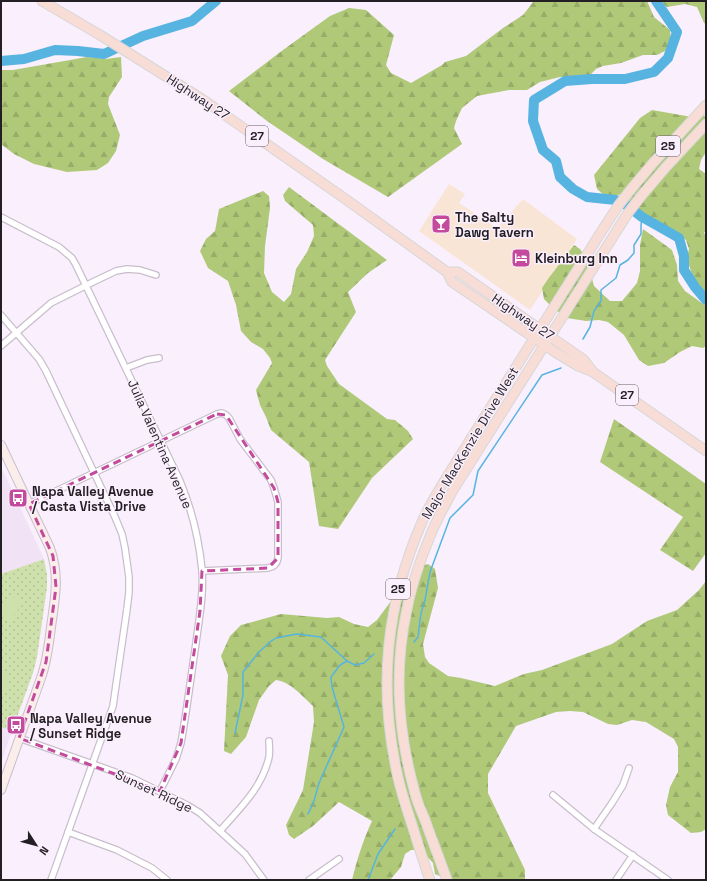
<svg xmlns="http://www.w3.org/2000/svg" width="707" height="881" viewBox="0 0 707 881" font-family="'Space Grotesk',sans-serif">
  <defs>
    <pattern id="forest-firs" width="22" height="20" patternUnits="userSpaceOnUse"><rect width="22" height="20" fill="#afc979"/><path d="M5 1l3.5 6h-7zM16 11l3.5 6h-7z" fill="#96ac68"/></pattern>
    <pattern id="park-dots" width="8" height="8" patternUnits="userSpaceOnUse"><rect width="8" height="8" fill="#cee1ac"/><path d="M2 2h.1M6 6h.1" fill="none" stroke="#b1c194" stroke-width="1.8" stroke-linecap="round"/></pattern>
  </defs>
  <rect width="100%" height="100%" fill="#faeffd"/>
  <path fill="#f9e5d6" d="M449,184l16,10 -6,9 38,25 26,-29 54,40 -47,71 -111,-79z"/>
  <g fill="#f2e2f6">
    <path d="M1,467l39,83 4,9 -43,15z"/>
    <path d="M1,727l11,4 -11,32z"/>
  </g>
  <g fill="url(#forest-firs)">
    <path d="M534,1h113l7,16 16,13 1,12 -6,9 -8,4h-14l-22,8 -18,3 -7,3 -7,7 -29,1 -20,5 -13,8h-18l-32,6 -15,12 -6,13 -2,7 8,16 -74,53 -65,-38 -56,-38 -38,-30 54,-41 47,-34 19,-8 17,2 28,25 -8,30 5,8 20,10 31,-18 3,-3 21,-6 37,-28 20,-13z"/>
    <path d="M660,1h46v23l-2,-1 -7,-16 -12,-3 -18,3z"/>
    <path d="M87,57l19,2 15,-2 1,20 -13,20 -1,7 12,31 -4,16 -8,12 -11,7 -30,2 -33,-8 -20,-10 -13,-10v-74h12z"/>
    <path d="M652,110l40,7 10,-3 4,3v35l-5,8 -2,9 7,5v56l-2,3 2,3v60l-4,-2 -9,-15 -6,-22 2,-8 -3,-9 -9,-6 -12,-2 -31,-22 -6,-7v-9l-23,2 -8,-7 -3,-14 46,-57z"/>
    <path d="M289,187l98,73 -19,13 -20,19 8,20 -31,48 2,6 12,18 48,35 8,1 13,11 5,8 -41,39 -34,51 -19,-3 -10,-64 -38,-32 -5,-13 -6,-12 -4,-15 16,-27 -2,-5 -7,-9 -12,-7 -10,-11 -5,-26 -8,-24 -20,-13 -8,-17 6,-12 9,-8 4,-22 44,-18 6,5 1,12 -5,38 -1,27 8,19 12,10 7,-8 5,-25 11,-17 7,-16 -1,-11 -28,-24 -2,-6z"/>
    <path d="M643,229l29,21 5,15 1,16 7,10 21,15v40l-3,2 -11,-2 -12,6 -16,11 -16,3 -9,-6 -15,-25 -16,-13 -9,-2 -13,1 -19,-3 -14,-10 -9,-9 -2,-11 6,-9 26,-34 6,4 7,11 7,26 16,15h12l15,-18 3,-12v-26z"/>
    <path d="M614,419l92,65v69l-13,18 -33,-21 23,-33 -83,-55z"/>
    <path d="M428,564l7,5 3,19 -15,56 2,13 4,6 19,13 13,2 34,8 29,-12 18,-4 70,-26 35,-23 30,-11 22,-20 7,-9v248l-5,3 -10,1 -23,-18 -2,-10 4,-18 8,-15v-25l-4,-8 -28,-17 -14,-2 -15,5 -9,-1 -25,-12 -13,-1 -14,1 -40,14 -28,48v19l37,77v10h-76l-14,-6 -2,-11 -10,-11 -4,-2h-8l-6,4 -4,13 -11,13h-38c5,-20 11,-40 20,-59l-33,-19 -26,24 -19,13 -5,-4 -3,-10 17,-35 11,-68 -1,-16c-11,-10 -22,-24 -37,-26l-7,6 -10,14 -13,37 -15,17 -7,-3 4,-76 -7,-19 9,-20 11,-11 40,-11 46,4 12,-1 15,7 14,3 9,-7 14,-19 8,1 8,-5 17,-32z"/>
  </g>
  <path fill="url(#park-dots)" d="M44,559l3,16v12l-10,70 -4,16 -21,58 -11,-4v-153z"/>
  <g fill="#cee1ac">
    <path d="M11,595l12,9 -15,18 -7,-6v-8z"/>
    <path d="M1,660l10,29 -10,3z"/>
  </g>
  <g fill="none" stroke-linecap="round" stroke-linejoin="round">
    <g stroke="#57b4e0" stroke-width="1.5">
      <path d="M583,339l7,-12 4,-16 7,-10v-11l15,-12 4,-13 8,-5 6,-7v-8l7,-11v-9l1,-8"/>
      <path d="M414,642l4,-5 3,-24 4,-13 5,-28 20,-54 23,-23 5,-24 64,-96 19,-7"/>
      <path d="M235,733l8,-38v-23l16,-20 11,-10 6,-4 21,-4 24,3 26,24 8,4 9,-2 10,-9"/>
      <path d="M308,814l6,-13 5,-18 25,-56 -12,-40 -1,-10 9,-12 7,-4"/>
      <path d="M368,880l10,-26 17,-25"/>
    </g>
    <g stroke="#57b4e0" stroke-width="10">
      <path d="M656,1l21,31 -9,26 -14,14 -29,7h-33l-27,2 -31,19 -1,21 10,29 13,11 4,16 13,12 14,8 29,3 9,4 17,13 16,9 21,12 5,18v14l11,17 11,13"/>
      <path d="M1,61l23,-2 31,-9 23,1 26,3 39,-18 49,-15 24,-20"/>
    </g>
    <g stroke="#c9becc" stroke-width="8">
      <g id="street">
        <path d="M1,217l58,30 13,11 4,7 104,216c12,29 19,58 22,89 2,24 -3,49 -6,73 -5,33 -9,66 -15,100l-5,16 -16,32"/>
        <path d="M1,315l38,44 7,12 69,146 7,17 3,14 4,29v15l-2,17 -12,83 -2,14 -62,174"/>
        <path d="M1,346l50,-43 44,-22 21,-10 11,-2 13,1 16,5"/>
        <path d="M126,368l21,-8 12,-2"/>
        <path d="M29,504l188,-90 5,-1 4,2 3,3 11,21 31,41 3,8 4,14v56c-1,6 -4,9 -10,10l-66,3"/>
        <path d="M19,738l113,40 55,27 13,8 45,41 19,26"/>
        <path d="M553,795l41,34 74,51"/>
        <path d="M594,829l18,-26 11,-18 6,-17"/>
        <path d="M220,831c20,-23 42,-43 49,-74 1,-5 0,-11 0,-16"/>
        <path d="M68,832l49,18 35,18 15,12"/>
        <path d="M309,880l30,-21"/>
        <path d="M616,880l17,-25"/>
      </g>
    </g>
    <g stroke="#c9becc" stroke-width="10">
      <path id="secondary" d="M1,445l49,103c10,28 5,50 1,79 -2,17 -4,35 -10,51l-40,112"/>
    </g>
    <g stroke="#d7d7d8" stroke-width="11">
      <g id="primary">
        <path d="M42,1l58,34 102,64 142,99 103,74 5,10 103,70 23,14 15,6 113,79"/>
        <path d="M447,272h11l126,88 9,12"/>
        <path d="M430,880c-6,-16 -11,-33 -16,-49 -6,-19 -13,-38 -17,-58 -19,-88 -11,-168 25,-251 8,-19 20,-37 31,-55l150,-238 15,-23 14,-18 21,-25 53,-58"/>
        <path d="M447,880c-7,-20 -15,-40 -22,-60 -4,-10 -9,-20 -11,-31 -16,-58 -20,-121 -7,-180 5,-26 14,-51 24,-75 6,-15 14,-29 22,-44l175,-277 14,-18 24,-28 40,-43"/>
      </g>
    </g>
    <use href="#street" stroke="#fff" stroke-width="5.5"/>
    <use href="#secondary" stroke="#fbeeea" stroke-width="8"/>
    <use href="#primary" stroke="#f7ddd6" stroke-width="9"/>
  </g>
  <path fill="none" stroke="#c44a9e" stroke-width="3" stroke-dasharray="8 5" stroke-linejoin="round" d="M217,414l9,1 48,73 4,14v56l-10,10 -66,3 -2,40 -19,132 -21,48 -141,-53 27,-76 10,-75 -3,-31 -24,-52z"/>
  <defs>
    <g id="bar-square" transform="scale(1)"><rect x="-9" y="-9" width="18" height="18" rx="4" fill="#c44a9e" stroke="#faeffd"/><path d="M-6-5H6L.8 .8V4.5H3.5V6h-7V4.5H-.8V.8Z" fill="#fff"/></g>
    <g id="hotel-square" transform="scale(1)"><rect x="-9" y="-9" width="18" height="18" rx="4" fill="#c44a9e" stroke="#faeffd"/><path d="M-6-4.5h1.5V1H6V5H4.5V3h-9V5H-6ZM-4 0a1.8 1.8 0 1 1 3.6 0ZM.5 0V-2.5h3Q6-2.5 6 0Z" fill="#fff"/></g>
    <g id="bus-square" transform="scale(1)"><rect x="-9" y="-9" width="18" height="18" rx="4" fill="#c44a9e" stroke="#faeffd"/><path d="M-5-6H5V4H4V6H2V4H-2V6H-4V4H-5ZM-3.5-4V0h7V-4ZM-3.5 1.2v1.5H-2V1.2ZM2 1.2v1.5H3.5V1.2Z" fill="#fff"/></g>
  </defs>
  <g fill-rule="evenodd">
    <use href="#bar-square" x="441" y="224"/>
    <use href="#hotel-square" x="521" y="258"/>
    <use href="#bus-square" x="18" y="498"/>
    <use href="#bus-square" x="16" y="725"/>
  </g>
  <g text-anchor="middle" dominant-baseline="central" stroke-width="3" stroke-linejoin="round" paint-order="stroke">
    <g fill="#faeffd" stroke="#645d65" stroke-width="1">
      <rect x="246" y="126" width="22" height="20" rx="3"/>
      <rect x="656" y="136" width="24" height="20" rx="3"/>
      <rect x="616" y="385" width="22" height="20" rx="3"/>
      <rect x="386" y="579" width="24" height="20" rx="3"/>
    </g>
    <g font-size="12" font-weight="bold" fill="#231f24">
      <text x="257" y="136">27</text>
      <text x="668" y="146">25</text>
      <text x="627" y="395">27</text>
      <text x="398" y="589">25</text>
    </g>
    <g font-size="13" fill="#231f24" stroke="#faeffd">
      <text transform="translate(198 97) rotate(33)">Highway 27</text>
      <text transform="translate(523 317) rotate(34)">Highway 27</text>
      <text transform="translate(470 443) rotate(-59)">Major MacKenzie Drive West</text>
      <text transform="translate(160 444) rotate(66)">Julia Valentina Avenue</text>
      <text transform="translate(154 791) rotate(25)">Sunset Ridge</text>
    </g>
    <g font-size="13" font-weight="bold" fill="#231f24" stroke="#faeffd" text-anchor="start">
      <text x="455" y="217">The Salty<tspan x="455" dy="15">Dawg Tavern</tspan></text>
      <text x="535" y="258">Kleinburg Inn</text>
      <text x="32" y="491">Napa Valley Avenue<tspan x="32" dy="15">/ Casta Vista Drive</tspan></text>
      <text x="30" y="718">Napa Valley Avenue<tspan x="30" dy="15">/ Sunset Ridge</tspan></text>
    </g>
  </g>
  <rect width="707" height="881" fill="none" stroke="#231f24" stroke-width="4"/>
  <g transform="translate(36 845) rotate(126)" stroke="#faeffd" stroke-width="3" paint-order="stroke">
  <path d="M0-3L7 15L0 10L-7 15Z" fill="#231f24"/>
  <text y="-6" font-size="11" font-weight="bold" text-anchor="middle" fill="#231f24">N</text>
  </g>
</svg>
